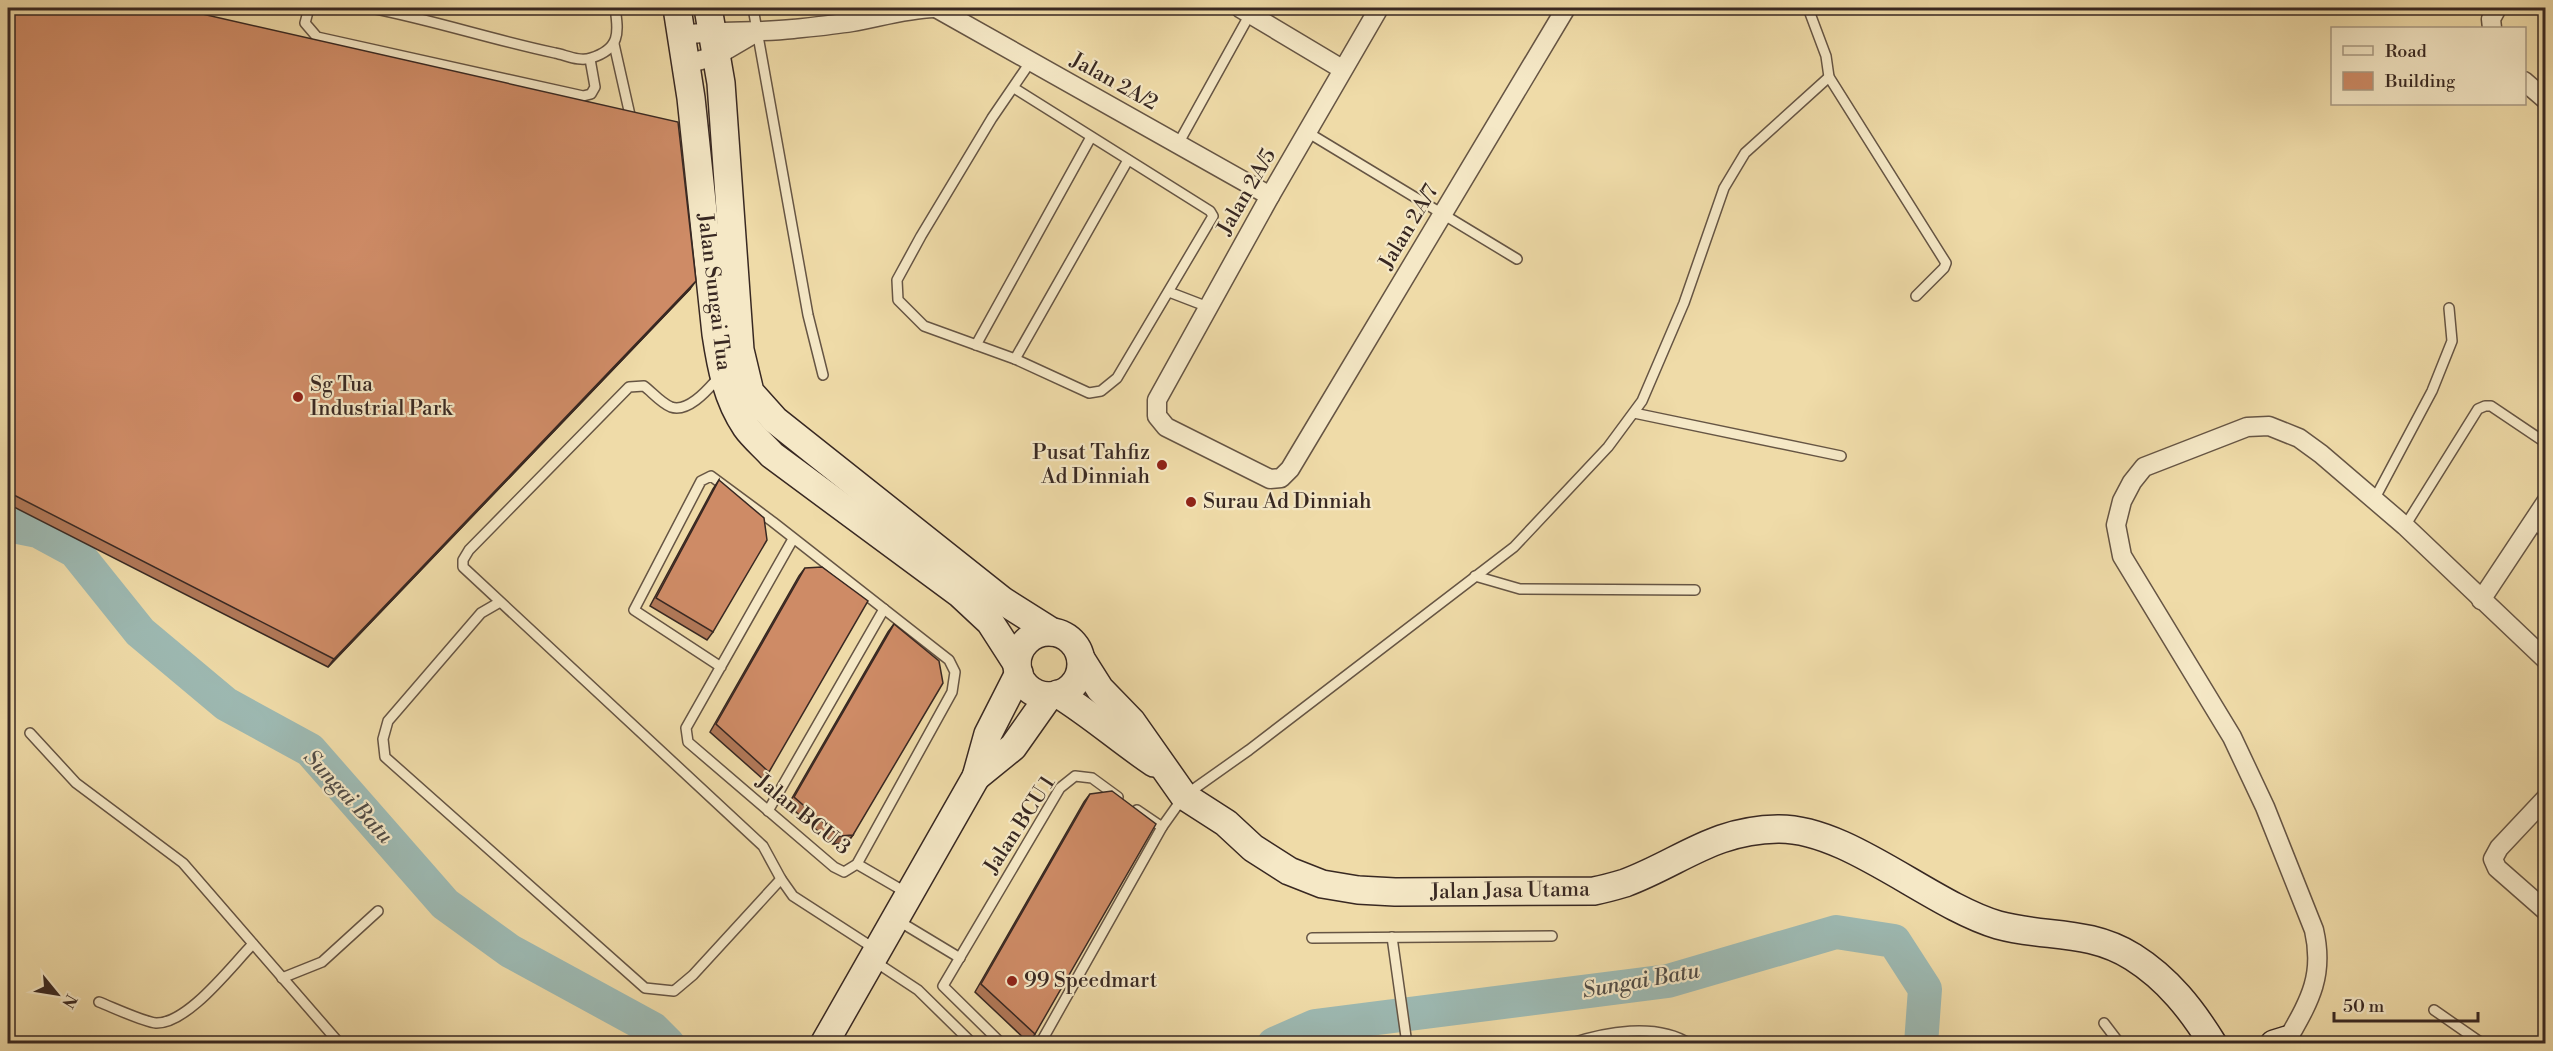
<svg xmlns="http://www.w3.org/2000/svg" width="2553" height="1051" viewBox="0 0 2553 1051" font-family="'Libre Bodoni',serif">
  <rect width="100%" height="100%" fill="#efdba8"/>
  <filter id="stains"><feTurbulence type="fractalNoise" baseFrequency=".00333" numOctaves="4"/><feColorMatrix values="0 0 0 0 .2 0 0 0 0 .09 0 0 0 0 .02 0 0 0 .5 -.17"/></filter>
  <radialGradient id="worn" r=".72"><stop offset=".6" stop-color="#630" stop-opacity="0"/><stop offset="1" stop-color="#630" stop-opacity=".3"/></radialGradient>
  <g fill="none" stroke-linecap="round" stroke-linejoin="round">
    <g stroke="#9db9b2" stroke-width="34">
      <path d="M8,525l30,6 37,20 65,81 86,72 84,46 135,154 65,47 143,78 15,15"/>
      <path d="M1274,1044l41,-18 353,-45 168,-49 58,9 31,48 -4,55"/>
    </g>
    <g stroke="#654" stroke-width="12">
      <g id="lane">
        <path d="M309,8l-4,15 12,14 266,59 8,-2 4,-7 -5,-28"/>
        <path d="M371,8c62,12 122,32 184,45 11,2 24,9 36,5 29,-9 28,-25 24,-50"/>
        <path d="M753,8l55,307 15,60"/>
        <path d="M1808,8l18,48 3,21 117,186 -2,5 -28,28"/>
        <path d="M614,44l18,80"/>
        <path d="M1014,88l196,123 3,5 -96,162 -16,13 -12,2 -74,-34 -91,-33 -26,-26 -1,-20 24,-44 71,-118 39,-57"/>
        <path d="M1307,132l210,127"/>
        <path d="M1178,144l72,-130"/>
        <path d="M1169,292l39,15"/>
        <path d="M976,345l115,-208"/>
        <path d="M1015,359l113,-199"/>
        <path d="M719,377c-10,11 -30,36 -48,30 -10,-4 -19,-15 -27,-21l-15,1 -160,163 -6,10v7l300,279 18,33 12,17 82,53"/>
        <path d="M1634,413l207,43"/>
        <path d="M2374,500l58,-109 20,-50 -3,-33"/>
        <path d="M2532,522l14,12"/>
        <path d="M2405,526l73,-117 7,-3h6l55,37"/>
        <path d="M1475,576l45,13 175,1"/>
        <path d="M500,602l-19,11 -93,108 -5,18 2,18 260,231 29,3 19,-16 88,-96"/>
        <path d="M721,667l-87,-57 67,-129 10,-5 62,46 176,138 6,12 -3,20 -95,172 -13,8 -10,-5 -146,-125 -2,-14 107,-189"/>
        <path d="M30,733l46,50 107,80 157,181"/>
        <path d="M1137,810l25,17 22,-31 65,-46 265,-203 94,-100 34,-46 42,-98 40,-115 21,-35 84,-76"/>
        <path d="M768,811l116,-202"/>
        <path d="M857,864l50,29"/>
        <path d="M897,920l63,38"/>
        <path d="M1392,937l15,107"/>
        <path d="M1312,938l240,-2"/>
        <path d="M874,961l44,29 55,54"/>
        <path d="M282,978l40,-16 56,-51"/>
        <path d="M99,1002c13,5 45,20 57,21 32,1 76,-58 97,-79"/>
        <path d="M2434,1010l49,34"/>
        <path d="M2104,1023l16,21"/>
        <path d="M1002,1044l-59,-58 117,-198 15,-12 17,2 26,19"/>
        <path d="M1040,1044l122,-217"/>
        <path d="M1569,1044c36,-12 87,-22 121,0"/>
      </g>
    </g>
    <g stroke="#654" stroke-width="21">
      <g id="street">
        <path d="M936,8l334,188"/>
        <path d="M1240,8l102,61"/>
        <path d="M1379,8l-109,188 -113,204v16l9,11 104,52 11,-1 9,-9 276,-461"/>
        <path d="M2492,28l-1,-9 6,-11"/>
        <path d="M682,35c37,-5 74,-2 111,-6 19,-2 40,-4 59,-7 28,-5 54,-13 82,-14"/>
        <path d="M686,64l30,-8 41,-24"/>
        <path d="M2524,81l22,19"/>
        <path d="M2481,600l65,-98"/>
        <path d="M2546,798l-47,50 -6,11 4,9 49,43"/>
        <path d="M2285,1044c23,-41 40,-66 29,-114l-49,-123 -33,-70 -110,-181 -6,-31 6,-24 10,-19 12,-15 103,-40 22,-1 30,12 22,16 84,72 141,134"/>
      </g>
    </g>
    <g stroke="#382822" stroke-width="30">
      <g id="secondary">
        <path d="M677,8l14,90 25,236c5,33 11,65 30,93 7,10 18,19 26,28l188,139 30,28 27,42"/>
        <path d="M708,8l13,75 19,267 10,42 25,28 228,181 49,31"/>
        <circle cx="1049" cy="664" r="32"/>
        <path d="M1081,659l19,30 32,33 52,74 42,27 27,25 36,23 33,13 36,6 37,2 199,-1c10,-2 21,-5 31,-8 56,-21 88,-53 153,-54 70,-1 152,76 220,96 47,13 90,4 135,32 35,22 59,53 80,87"/>
        <path d="M1058,694c34,21 63,47 96,69"/>
        <path d="M976,777l37,-30 36,-51"/>
        <path d="M824,1044l152,-267 12,-43 31,-61"/>
        <path d="M2274,1044l13,-4"/>
      </g>
    </g>
    <use href="#lane" stroke="#f5e8c6" stroke-width="9"/>
    <use href="#street" stroke="#f5e8c6" stroke-width="18"/>
    <use href="#secondary" stroke="#f5e8c6" stroke-width="27"/>
  </g>
  <g fill="#b17858" stroke="#382822" stroke-width="1.5">
    <path d="M8,8l682,281 -362,378 -320,-163z"/>
    <path d="M719,480l-6,152 -6,8 -57,-34 63,-117z"/>
    <path d="M805,568l-36,204 -5,8 -54,-48 89,-156z"/>
    <path d="M894,624l-41,211 -6,8 -14,1 -45,-39 100,-173z"/>
    <path d="M1090,794l-55,240 -6,9 -54,-51 109,-190z"/>
  </g>
  <g fill="#906147" stroke="#382822" stroke-width="1.5">
    <path d="M696,281l-6,8 -362,378 6,-8z"/>
    <path d="M853,835l-6,8 -14,1 6,-8z"/>
  </g>
  <g fill="#ce8b66" stroke="#382822" stroke-width="1.5">
    <path d="M8,8h168l502,114 18,159 -362,378 -326,-167z"/>
    <path d="M719,480l45,38 3,22 -54,92 -57,-34z"/>
    <path d="M822,567l46,34 -99,171 -53,-48 89,-156z"/>
    <path d="M894,624l45,37 4,22 -90,152 -14,1 -45,-39z"/>
    <path d="M1112,791l44,33 -121,210 -54,-50 109,-190z"/>
  </g>
  <g fill="#8f2418" stroke="#f5e8c6" stroke-width="2">
    <circle cx="298" cy="397" r="6"/>
    <circle cx="1162" cy="465" r="6"/>
    <circle cx="1191" cy="502" r="6"/>
    <circle cx="1012" cy="981" r="6"/>
  </g>
  <g text-anchor="middle" dominant-baseline="central" stroke-width="4.5" stroke-linejoin="round" paint-order="stroke">
    <g font-size="21" fill="#382822" stroke="#f5e8c6">
      <text transform="translate(1114 82) rotate(29)">Jalan 2A/2</text>
      <text transform="translate(1247 192) rotate(-60)">Jalan 2A/5</text>
      <text transform="translate(1409 227) rotate(-59)">Jalan 2A/7</text>
      <text transform="translate(714 292) rotate(83)">Jalan Sungai Tua</text>
      <text transform="translate(803 815) rotate(39)">Jalan BCU 3</text>
      <text transform="translate(1020 825) rotate(-57)">Jalan BCU 1</text>
      <text transform="translate(1510 891) rotate(-1)">Jalan Jasa Utama</text>
    </g>
    <g font-size="21" fill="#382822" stroke="#f5e8c6" text-anchor="start">
      <text x="310" y="385">Sg Tua<tspan x="310" dy="24">Industrial Park</tspan></text>
      <text x="1150" y="453" text-anchor="end">Pusat Tahfiz<tspan x="1150" dy="24">Ad Dinniah</tspan></text>
      <text x="1203" y="502">Surau Ad Dinniah</text>
      <text x="1024" y="981">99 Speedmart</text>
    </g>
    <g font-size="22" font-style="italic" fill="#514c46" stroke="#f5e8c6">
      <text transform="translate(348 797) rotate(47)">Sungai Batu</text>
      <text transform="translate(1641 981) rotate(-10)">Sungai Batu</text>
    </g>
  </g>
  <rect width="2553" height="1051" fill="none" stroke="#efdba8" stroke-width="30"/>
  <rect x="9" y="9" width="2535" height="1033" fill="none" stroke="#382822" stroke-width="3"/>
  <rect x="15" y="15" width="2523" height="1021" fill="none" stroke="#382822" stroke-width="1.5"/>
  <rect x="2331" y="27" width="195" height="78" fill="#f5e8c6" stroke="#a99b84" stroke-width="1.5"/>
  <rect x="2343" y="46" width="30" height="9" fill="#f5e8c6" stroke="#a99b84" stroke-width="1.5"/>
  <text x="2385" y="57" font-size="18" fill="#382822">Road</text>
  <rect x="2343" y="72" width="30" height="18" fill="#ce8b66" stroke="#a99b84" stroke-width="1.5"/>
  <text x="2385" y="87" font-size="18" fill="#382822">Building</text>
  <g transform="translate(57 994) rotate(120)" stroke="#f5e8c6" stroke-width="4.5" paint-order="stroke">
  <path d="M0-4.5L10 22L0 15L-10 22Z" fill="#382822"/>
  <text y="-9" font-size="16" font-weight="bold" text-anchor="middle" fill="#382822">N</text>
  </g>
  <path d="M2334 1012v9h144v-9" fill="none" stroke="#382822" stroke-width="3"/>
  <text x="2343" y="1012" font-size="18" fill="#382822" stroke="#f5e8c6" stroke-width="4.5" paint-order="stroke">50 m</text>
  <rect width="100%" height="100%" filter="url(#stains)"/>
  <rect width="100%" height="100%" fill="url(#worn)"/>
</svg>
